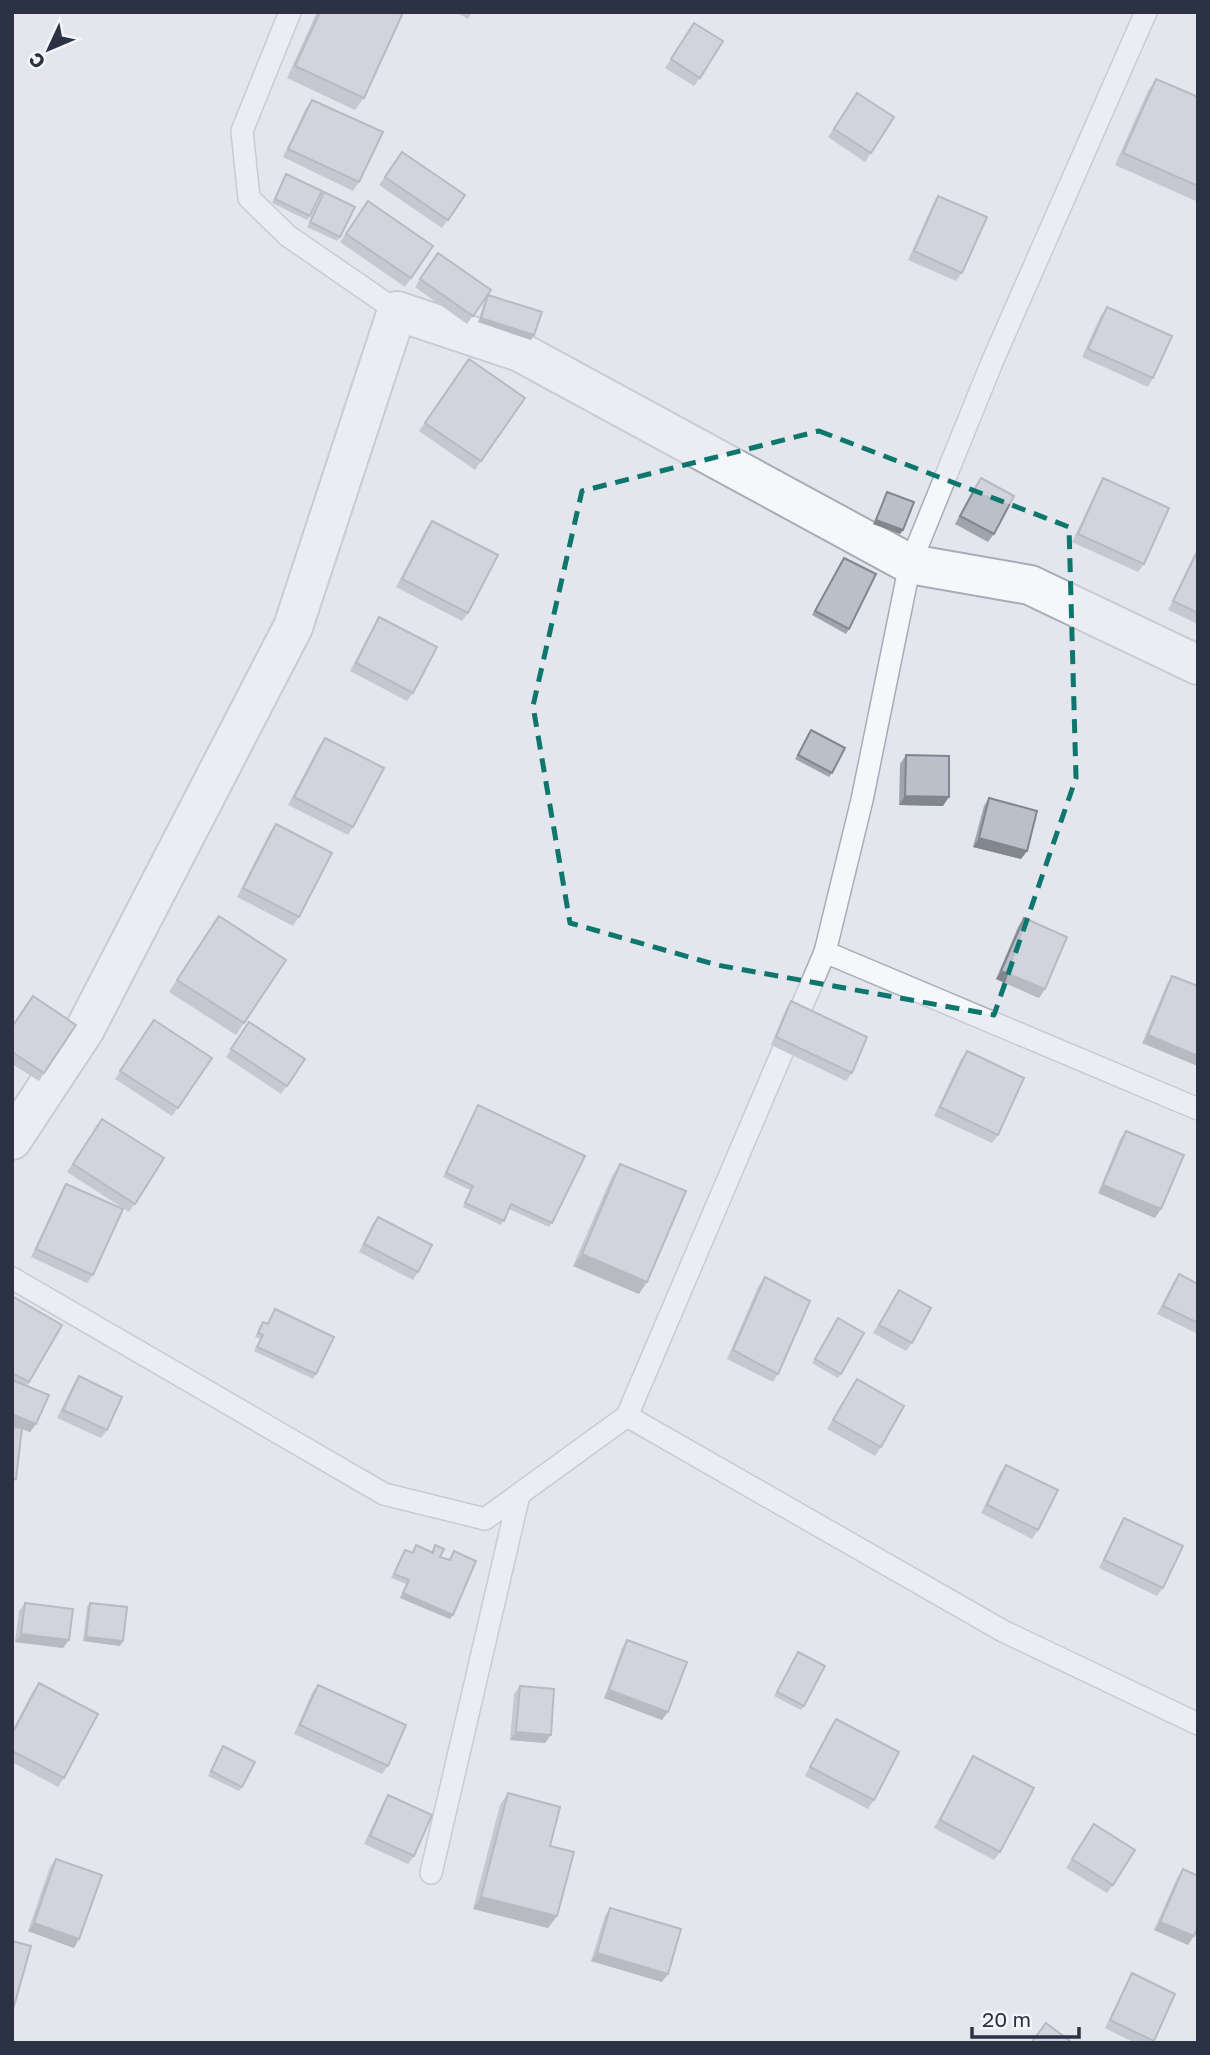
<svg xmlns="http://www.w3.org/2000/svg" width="1210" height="2055" viewBox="0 0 1210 2055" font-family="'Golos Text',sans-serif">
  <rect width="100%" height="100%" fill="#e3e6ec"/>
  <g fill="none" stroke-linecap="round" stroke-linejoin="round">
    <g stroke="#a8acb6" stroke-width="24">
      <g id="service">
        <path d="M290,12l-48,119 7,67 39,38 109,75"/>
        <path d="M825,952l373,157"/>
        <path d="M12,1278l372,216 101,25 142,-103 198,-464 37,-152 48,-236 83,-204 153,-348"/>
        <path d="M627,1416l376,215 195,93"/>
        <path d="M431,1873l88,-378"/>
      </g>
    </g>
    <g stroke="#a8acb6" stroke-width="42">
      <path id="minor" d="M12,1140l73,-111 208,-402 104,-316 123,41 390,212 120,21 168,80"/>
    </g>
    <use href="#service" stroke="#f6f7fa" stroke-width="21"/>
    <use href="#minor" stroke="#f6f7fa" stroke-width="38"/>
  </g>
  <g fill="#a0a4ad">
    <path d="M317,12h80l-33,86 -9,12 -68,-32z"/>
    <path d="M455,12h17l-4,7z"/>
    <path d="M694,23l6,55 -6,8 -29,-18z"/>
    <path d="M1156,79l42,18v101l-2,3 -81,-36 33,-74z"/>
    <path d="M857,93l37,24 -29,45 -37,-25z"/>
    <path d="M312,100l47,82 -6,9 -70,-34 23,-49z"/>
    <path d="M402,152l63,43 -23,33 -63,-43z"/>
    <path d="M286,174l24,42 -3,4 -35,-17z"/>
    <path d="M324,192l16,45 -3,4 -30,-14z"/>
    <path d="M938,196l24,77 -6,8 -48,-21 25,-56z"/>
    <path d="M368,201l65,45 -28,41 -65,-45z"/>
    <path d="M438,253l53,37 -24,34 -52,-37z"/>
    <path d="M488,295l43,45 -53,-18 7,-23z"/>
    <path d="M1107,307l46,71 -5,9 -66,-30 19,-42z"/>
    <path d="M469,359l56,39 -50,72 -56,-39z"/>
    <path d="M981,478l13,56 -6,8 -33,-18 20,-38z"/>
    <path d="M1103,478l41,86 -6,8 -66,-30 26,-55z"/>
    <path d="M887,492l16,38 -3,4 -27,-10 12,-27z"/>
    <path d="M432,521l36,92 -6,8 -66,-34 30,-58z"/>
    <path d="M1198,549v75l-30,-14 26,-55z"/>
    <path d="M844,558l5,71 -3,5 -34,-19z"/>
    <path d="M379,617l34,76 -6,8 -57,-30 24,-46z"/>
    <path d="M811,730l21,43 -3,4 -34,-18z"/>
    <path d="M325,738l28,89 -5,8 -60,-30 31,-59z"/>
    <path d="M906,755l37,51 -44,-1 1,-41z"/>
    <path d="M989,798l38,53 -6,8 -48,-12 11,-41z"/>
    <path d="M276,824l23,93 -6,9 -56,-29 33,-65z"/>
    <path d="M219,916l67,44 -50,75 -67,-43z"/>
    <path d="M1024,918l21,71 -6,9 -43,-19 22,-52z"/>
    <path d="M1172,976l26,10v80l-56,-23 25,-59z"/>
    <path d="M791,1001l61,72 -6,8 -75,-36 15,-36z"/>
    <path d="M154,1020l58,38 -40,58 -57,-37z"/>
    <path d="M249,1022l56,37 -24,35 -55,-37z"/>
    <path d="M76,1025l-37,56 -27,-17v-38z"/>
    <path d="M967,1051l31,84 -6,8 -58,-27 27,-57z"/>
    <path d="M478,1105l74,118 -3,4 -40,-18 -8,16 -38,-18 7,-17 -27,-13z"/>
    <path d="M102,1119l62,39 -35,54 -62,-40z"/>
    <path d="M1126,1131l29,87 -57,-25 22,-54z"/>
    <path d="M620,1164l19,130 -66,-28 39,-90z"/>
    <path d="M66,1184l27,91 -6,8 -56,-26 30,-65z"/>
    <path d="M378,1217l40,55 -5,8 -54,-28 13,-27z"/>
    <path d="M1179,1274l19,10v50l-41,-20 16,-31z"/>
    <path d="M765,1277l13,97 -5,8 -46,-23 32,-74z"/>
    <path d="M899,1290l13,53 -6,8 -33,-18z"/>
    <path d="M12,1296l17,86 -2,4 9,38 -6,8 -8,-3 -6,50 -4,5v-57h6l-6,-2z"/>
    <path d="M275,1309l41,65 -3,5 -59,-28 6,-12 -5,-2 5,-11 3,-4 4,2z"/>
    <path d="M835,1322l6,52 -3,4 -26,-15z"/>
    <path d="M79,1376l28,54 -6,8 -44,-20 16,-33z"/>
    <path d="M857,1379l24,68 -6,9 -48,-27z"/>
    <path d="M1006,1465l32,65 -6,9 -51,-26 19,-40z"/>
    <path d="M1124,1518l39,70 -6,8 -58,-28 20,-42z"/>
    <path d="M416,1545l15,7 4,-7 5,12 9,3 5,-9 -4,68 -50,-21 6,-14 -15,-6 14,-28 7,2z"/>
    <path d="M25,1603l38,45 -48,-6 4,-31z"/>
    <path d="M90,1603l30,43 -37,-5 4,-34z"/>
    <path d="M627,1640l35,80 -58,-22 18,-50z"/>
    <path d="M798,1652l6,54 -3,4 -27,-14z"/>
    <path d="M39,1683l25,95 -6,9 -46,-25v-31l21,-40z"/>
    <path d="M318,1685l70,81 -6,8 -88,-40 18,-41z"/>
    <path d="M520,1686l31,49 -6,8 -35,-3 4,-46z"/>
    <path d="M836,1719l38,81 -6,9 -63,-33 25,-48z"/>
    <path d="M223,1746l19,41 -3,4 -31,-15z"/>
    <path d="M973,1756l27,96 -6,8 -60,-32 34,-64z"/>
    <path d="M508,1793l42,53 7,70 -9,12 -75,-19 27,-104z"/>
    <path d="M388,1795l26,61 -6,8 -44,-20 19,-41z"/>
    <path d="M1088,1833l25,52 -6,8 -41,-25z"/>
    <path d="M56,1859l18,89 -46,-17 22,-64z"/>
    <path d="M1183,1869l5,76 -34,-15 23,-52z"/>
    <path d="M610,1908l52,74 -71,-21 14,-45z"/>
    <path d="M1132,1973l22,68 -2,2h-17l-30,-15 22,-46z"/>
  </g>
  <g fill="#82868d">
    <path d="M481,318l53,17 -3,5 -53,-18z"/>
    <path d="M876,520l27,10 -3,4 -27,-10z"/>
    <path d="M905,796l44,1 -6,9 -44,-1z"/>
    <path d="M979,838l48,13 -6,8 -48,-12z"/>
    <path d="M1001,971l44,18 -6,9 -43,-19z"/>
    <path d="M1148,1035l50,21v10l-56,-23z"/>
    <path d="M1103,1185l58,24 -6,9 -57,-25z"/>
    <path d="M582,1254l65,28 -8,12 -66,-28z"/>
    <path d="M12,1414l24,10 -6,8 -18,-7z"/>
    <path d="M403,1593l50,22 -3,4 -50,-21z"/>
    <path d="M21,1634l48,6 -6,8 -48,-6z"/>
    <path d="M86,1637l37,4 -3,5 -37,-5z"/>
    <path d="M609,1690l59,22 -6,8 -58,-22z"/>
    <path d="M516,1732l35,3 -6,8 -35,-3z"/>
    <path d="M481,1897l76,19 -9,12 -75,-19z"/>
    <path d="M1160,1922l34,14 -6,9 -34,-15z"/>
    <path d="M34,1923l45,16 -5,9 -46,-17z"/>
    <path d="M597,1953l71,21 -6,8 -71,-21z"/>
  </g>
  <g fill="#babfc9" stroke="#82868d" stroke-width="2">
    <path d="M320,12h77l5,3 -38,83 -69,-32z"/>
    <path d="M694,23l29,18 -23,37 -29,-19z"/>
    <path d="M1156,79l42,18v89l-75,-33z"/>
    <path d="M857,93l37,24 -23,36 -37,-24z"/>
    <path d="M312,100l71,32 -24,50 -71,-33z"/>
    <path d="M402,152l63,43 -17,25 -63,-43z"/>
    <path d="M286,174l36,17 -12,25 -35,-17z"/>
    <path d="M324,192l31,15 -15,30 -30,-15z"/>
    <path d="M938,196l49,21 -25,56 -48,-22z"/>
    <path d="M368,201l65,45 -22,32 -65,-44z"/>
    <path d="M438,253l53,37 -18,26 -53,-37z"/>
    <path d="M488,295l54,17 -8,23 -53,-17z"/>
    <path d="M1107,307l65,29 -19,42 -65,-29z"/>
    <path d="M469,359l56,39 -44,63 -56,-38z"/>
    <path d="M981,478l33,18 -20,38 -34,-18z"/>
    <path d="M1103,478l66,30 -25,56 -66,-30z"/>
    <path d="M887,492l27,10 -11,28 -27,-10z"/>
    <path d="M432,521l66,34 -30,58 -66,-34z"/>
    <path d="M1198,550v63l-25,-12z"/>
    <path d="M844,558l32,16 -27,55 -34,-18z"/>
    <path d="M379,617l58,30 -24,46 -57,-30z"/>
    <path d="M811,730l34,18 -13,25 -34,-18z"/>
    <path d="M325,738l59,30 -31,59 -59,-30z"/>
    <path d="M906,755l43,1v41l-44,-1z"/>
    <path d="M989,798l48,13 -10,40 -48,-13z"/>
    <path d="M276,824l56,29 -33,64 -56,-29z"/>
    <path d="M219,916l67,44 -42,63 -67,-43z"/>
    <path d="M1024,918l43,19 -22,52 -44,-18z"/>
    <path d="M1172,976l26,10v70l-50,-21z"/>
    <path d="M33,996l43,29 -32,48 -32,-21v-25z"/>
    <path d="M791,1001l76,36 -15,36 -76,-36z"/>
    <path d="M154,1020l58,38 -34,50 -58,-37z"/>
    <path d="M249,1022l56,37 -18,27 -56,-37z"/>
    <path d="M967,1051l57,27 -26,57 -58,-28z"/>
    <path d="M478,1105l107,51 -33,67 -41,-19 -7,17 -39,-18 8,-17 -27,-13z"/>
    <path d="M102,1119l62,39 -29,46 -62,-40z"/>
    <path d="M1126,1131l58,24 -23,54 -58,-24z"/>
    <path d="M620,1164l66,27 -39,91 -65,-28z"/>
    <path d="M66,1184l57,25 -30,66 -57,-26z"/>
    <path d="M378,1217l54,28 -14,27 -54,-28z"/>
    <path d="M1179,1274l19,10v39l-35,-17z"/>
    <path d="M765,1277l45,24 -32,73 -45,-24z"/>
    <path d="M899,1290l32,18 -19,35 -33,-18z"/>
    <path d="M12,1296l50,29 -33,57 -17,-9z"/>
    <path d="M275,1309l59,28 -18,37 -59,-27 6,-12 -5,-2 5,-11 5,2z"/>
    <path d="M838,1318l26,15 -23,41 -26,-15z"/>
    <path d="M79,1376l43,21 -15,33 -44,-20z"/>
    <path d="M857,1379l47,27 -23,41 -48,-27z"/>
    <path d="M12,1380l37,15 -13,29 -24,-10z"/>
    <path d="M12,1427l10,1 -6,51h-4z"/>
    <path d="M1006,1465l52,25 -20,40 -51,-25z"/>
    <path d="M1124,1518l59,28 -20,42 -59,-28z"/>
    <path d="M416,1545l17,8 2,-8 9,4 -4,8 10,3 4,-9 22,10 -23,54 -50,-22 6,-13 -15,-6 11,-24 8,3z"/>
    <path d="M25,1603l48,6 -4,31 -48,-6z"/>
    <path d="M90,1603l37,4 -4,34 -37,-4z"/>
    <path d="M627,1640l60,22 -19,50 -59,-22z"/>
    <path d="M798,1652l27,14 -21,40 -27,-14z"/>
    <path d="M39,1683l59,31 -34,64 -52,-27v-17z"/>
    <path d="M318,1685l88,40 -18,41 -88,-41z"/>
    <path d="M520,1686l34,3 -3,46 -35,-3z"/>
    <path d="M836,1719l63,33 -25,48 -64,-33z"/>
    <path d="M223,1746l32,16 -13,25 -31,-16z"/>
    <path d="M973,1756l61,32 -34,64 -60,-32z"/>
    <path d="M508,1793l52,14 -10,39 24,6 -17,64 -76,-19z"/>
    <path d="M388,1795l44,20 -18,41 -44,-20z"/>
    <path d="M1094,1824l41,26 -22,35 -41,-26z"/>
    <path d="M56,1859l46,16 -23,64 -45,-16z"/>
    <path d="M1183,1869l15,7v51l-4,9 -34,-14z"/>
    <path d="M610,1908l71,21 -13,45 -71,-21z"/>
    <path d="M12,1941l19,5 -19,67z"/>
    <path d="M1132,1973l43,21 -21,47 -44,-21z"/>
    <path d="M1046,2023l24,18 -2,2h-37z"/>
  </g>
  <path d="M0 0H1210V2055H0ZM819,431l250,96 7,251 -82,237 -277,-50 -147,-42 -37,-217 49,-215z" fill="#e3e6ec" fill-opacity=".55" fill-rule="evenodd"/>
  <path fill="none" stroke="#0f766e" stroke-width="5" stroke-dasharray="14 9" stroke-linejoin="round" d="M819,431l250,96 7,251 -82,237 -277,-50 -147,-42 -37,-217 49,-215z"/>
  <rect width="1210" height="2055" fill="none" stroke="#2b3244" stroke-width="28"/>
  <g transform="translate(49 49) rotate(226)" stroke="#f3f5f9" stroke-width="5" paint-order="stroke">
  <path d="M0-5L12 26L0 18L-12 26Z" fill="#2b3244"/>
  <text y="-10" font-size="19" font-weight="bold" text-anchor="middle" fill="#2b3244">С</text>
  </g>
  <path d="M972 2027v10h107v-10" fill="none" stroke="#2b3244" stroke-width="3.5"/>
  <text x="982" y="2027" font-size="21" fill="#2b3244" stroke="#f3f5f9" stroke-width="5" paint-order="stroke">20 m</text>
</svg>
